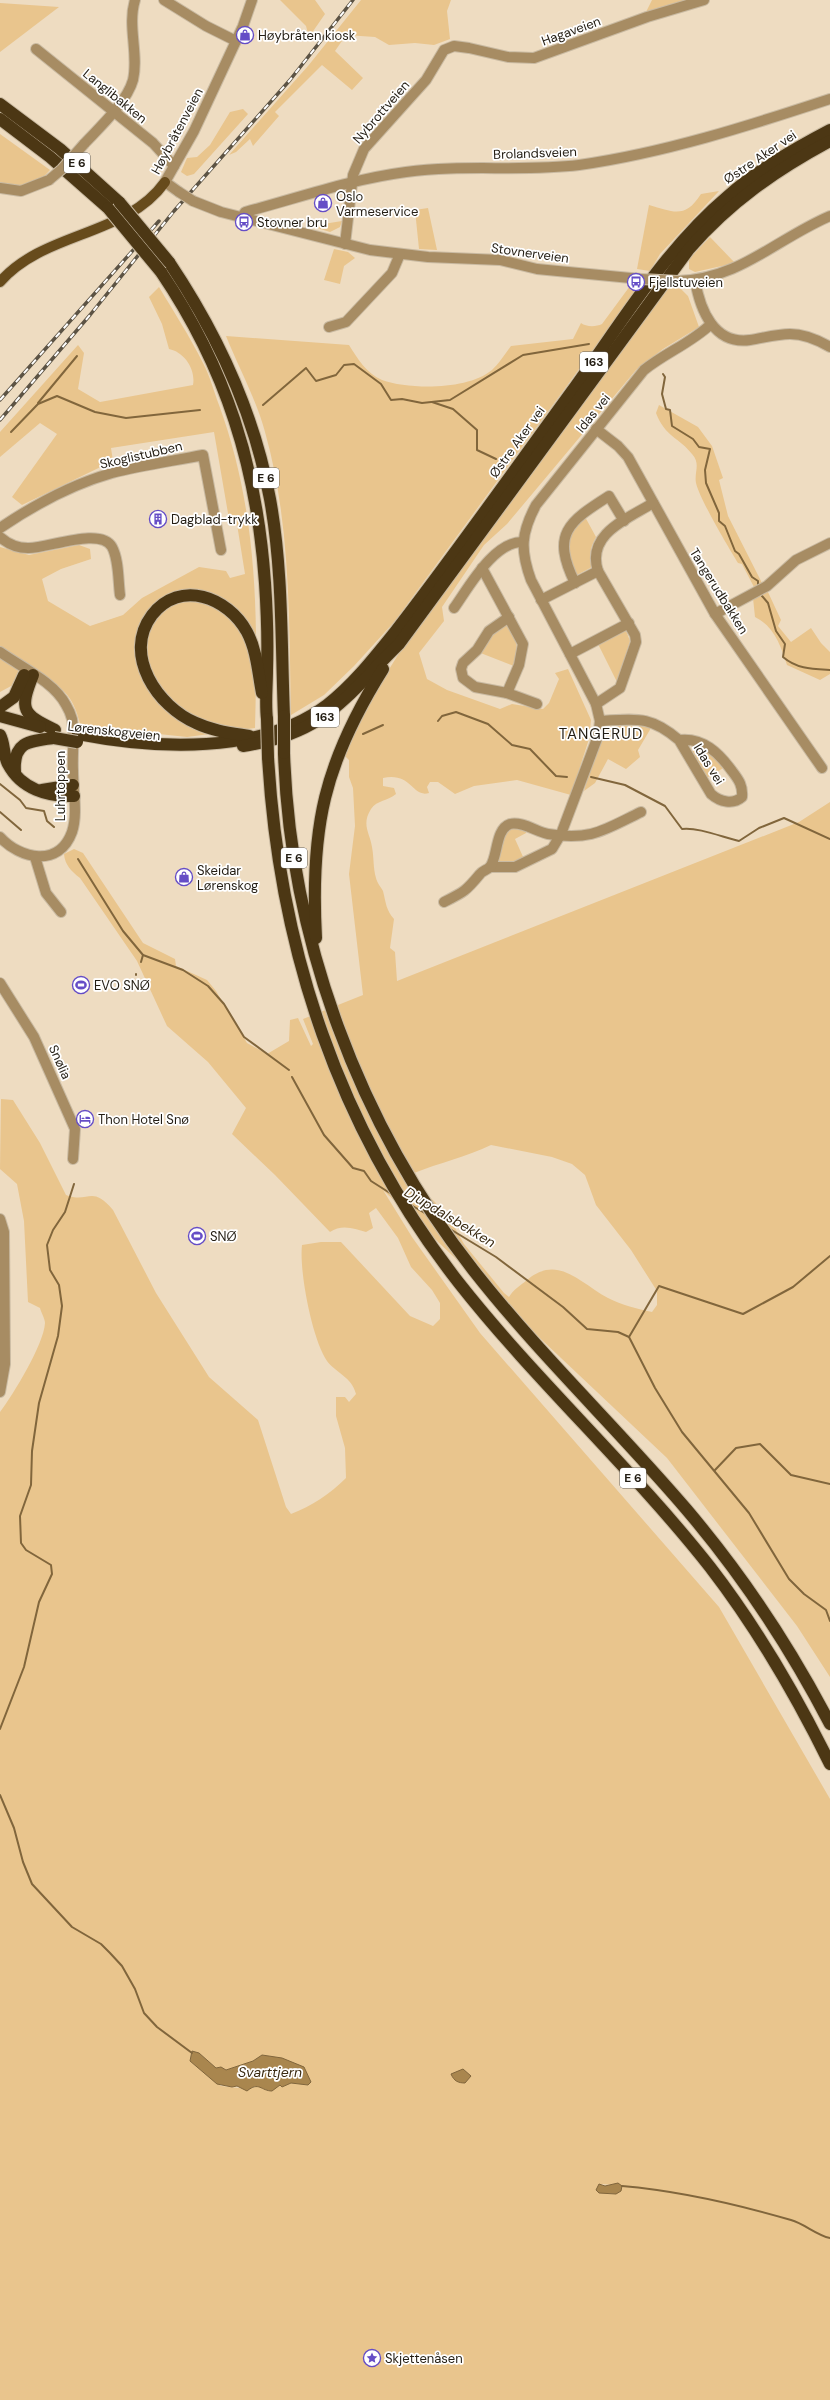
<svg xmlns="http://www.w3.org/2000/svg" width="830" height="2400" viewBox="0 0 830 2400" font-family="'DM Sans',sans-serif">
  <rect width="100%" height="100%" fill="#eedcc1"/>
  <g fill="#e9c58d" fill-rule="evenodd">
    <path d="M280,0h35l10,14 -16,23 -3,-11z"/>
    <path d="M361,0h90l-4,11 3,28 -16,6 -19,-2 -26,2 -14,-8 -29,-2 -11,16 28,27 -11,12 -30,-25 -47,47 4,4 -26,30 -3,-7 -14,13 -7,3 79,-89z"/>
    <path d="M652,0h34v1l-41,13z"/>
    <path d="M0,3l59,4 -59,45z"/>
    <path d="M243,109l5,5 -54,60 -7,2 -6,-4 6,-14 10,-1 13,-12 20,-33z"/>
    <path d="M0,134l50,36c-17,19 -27,20 -50,13z"/>
    <path d="M719,191l-59,63 -10,17 -13,-2 12,-64c25,7 36,14 52,-11z"/>
    <path d="M428,208l9,42 -18,-1 -4,-39z"/>
    <path d="M342,221l-2,6 -10,5 -19,-6z"/>
    <path d="M710,237l25,26 -40,9 -6,-3v-10z"/>
    <path d="M334,249l14,3 7,6 -11,8 -4,18 -16,-4z"/>
    <path d="M630,286l9,1 -244,334 -41,45 -30,29 -33,20c-2,-94 0,-191 -26,-283 -8,-31 -27,-66 -39,-96l123,9c8,13 18,29 33,35 28,10 86,10 110,-10 7,-6 13,-16 19,-24l62,-7 8,-16c5,4 15,4 21,1z"/>
    <path d="M159,287c15,25 31,50 44,76 7,13 11,29 16,42 39,107 39,211 36,323l-68,9 -85,-9 -22,-4c-7,-30 -18,-36 -43,-52l-37,20v-145l29,8 50,-10 11,4 1,10 -30,10 -19,10 6,22 42,25 33,-11 19,-17 57,-31 27,4 4,7 15,-4 -9,-56 -7,1 -15,-87 -103,16 2,13 -91,44 -10,-8 45,-63 -17,-11 -40,34v-25l78,-87 6,8 -6,36 22,13 93,-17c3,-16 -9,-33 -24,-36l-7,-25 -13,-27z"/>
    <path d="M666,287l15,2 7,7 11,31 -36,22 -27,21 -129,154 -23,21 -42,62 2,14 -25,32 8,26 20,11 53,19 12,-5 31,5 6,-6 10,-24 -4,-6 13,-4 23,51 -2,19 -18,56 -54,-15 -43,6 -19,8 -17,-12h-8l-3,5 2,6c-17,5 -17,-21 -46,-15v8l11,2 2,6c-8,7 -19,6 -25,15 -10,16 -1,24 1,38 2,10 1,21 4,31 1,5 5,9 7,13 3,12 3,19 11,28l-4,29 5,4 2,29 402,-159 31,-20v875l-33,-51 -130,-168 -284,-268 29,47 68,96 239,274 111,192v601h-830v-988c13,-17 44,-68 45,-89 0,-4 -4,-11 -5,-15l-12,-6 -4,-81 -7,-37 -17,-15 1,-70 12,1 27,43 26,52c23,9 25,-11 47,15l43,83 53,84 49,43 28,87 5,7c21,-8 39,-20 55,-36l-1,-30 -9,-32v-19h9l4,5 7,-8c-4,-17 -20,-21 -29,-33 -15,-22 -28,-90 -25,-116l19,-3h20l69,74 23,10 7,-7v-16l-8,-13 -21,-23 -13,-29 -22,-30 -7,5 4,15 -7,4c-12,-4 -25,-8 -36,0l-55,-57 -43,-41 14,-26 -38,-46 -41,-36 -30,-65 -57,-83c-9,-7 -15,-13 -16,-24l10,-5 9,4 60,90 32,16 1,7 31,14 9,11 31,52 20,11 22,-13 1,-21 8,-2 13,28 2,-2 -10,-25 60,-24 -14,-121 6,-48 -2,-38 -4,-11v-17l-5,-5 26,-55 31,-50zM491,1145l61,12 20,7 13,11 11,30 35,45 26,41v14l-5,7c-15,-3 -30,-7 -44,-14 -28,-15 -50,-44 -81,-18 -6,5 -14,10 -18,17l-5,-4 -40,-49 -9,-16 -20,-26 -10,-9 -11,-20c25,-10 52,-16 77,-28zM192,2051l7,2 17,15 5,-1 5,3 27,-9 9,-6c22,3 36,8 49,27l-3,3 -17,-2 -9,3 -2,-1 -12,6 -9,-5 -11,3 -27,-3 -31,-25zM599,2184l15,1 2,9h-8z"/>
    <path d="M659,405l39,22 14,19 11,32 -4,2 9,36 34,67 -8,4 -12,-23 -4,-1c-9,-15 -38,-63 -42,-80 -2,-11 5,-19 -4,-29 -12,-16 -27,-17 -36,-41z"/>
    <path d="M584,515l12,22c-6,11 -7,17 -4,30l-17,9 -7,-13 -1,-25z"/>
    <path d="M767,590l14,30 -3,6 13,16 20,-14 10,15 9,9v22l-10,6 -33,-15c-6,-19 -13,-39 -32,-48l-2,-19z"/>
    <path d="M502,624l8,1c7,15 9,24 4,41l-36,-14 13,-19z"/>
    <path d="M625,628l5,13 -13,41 -20,-40z"/>
    <path d="M637,725l14,3 -13,22 2,7 -14,12 -18,-10 -13,24 -11,8 19,-64z"/>
    <path d="M696,744l20,8 9,15 -17,10 -1,4 -17,-28 8,-5z"/>
    <path d="M515,827l11,3v3l-11,6 9,20 -11,6h-19l14,-36z"/>
  </g>
  <g fill="#a9864e" stroke="#81663c">
    <path d="M192,2051l7,2 17,15 5,-1 5,3 27,-9 9,-6 20,3 22,9 7,15 -3,3 -17,-2 -9,4 -2,-2 -8,6c-11,0 -13,-10 -25,0l-10,-5 -5,1 -15,-3 -27,-23z"/>
    <path d="M463,2069l8,7 -6,7c-7,0 -11,-2 -14,-9z"/>
    <path d="M618,2183l4,3 -1,5 -5,3 -17,-1 -3,-3 3,-6 6,2z"/>
  </g>
  <g fill="none" stroke-linecap="round" stroke-linejoin="round">
    <g stroke="#81663c" stroke-width="2">
      <path d="M663,374l2,3 -3,17 4,15 4,1 2,16 21,13 6,8 11,2 -5,21 1,13 13,30v8l6,5 10,25 4,3 13,23 6,4v5"/>
      <path d="M432,402l21,7 24,21v20l19,9"/>
      <path d="M38,403l39,-47"/>
      <path d="M263,405l43,-37 10,13 20,-6 8,-10 10,-1 27,20 10,16 11,-1 20,4 28,-3 73,-45 66,-11"/>
      <path d="M11,432l27,-28 19,-8 38,16 31,6 74,-8"/>
      <path d="M762,596l6,7 8,28 9,13 -2,13c14,12 29,12 47,13"/>
      <path d="M438,721l4,-5 14,-4 32,12 24,21 18,4 26,27 11,1"/>
      <path d="M363,734l20,-9"/>
      <path d="M591,777l34,8 40,21 17,23c16,-2 40,8 57,12l20,-13 25,-10 46,21"/>
      <path d="M0,784l20,16 6,8 18,3 3,10 7,6"/>
      <path d="M0,812l21,18"/>
      <path d="M78,859l45,72 20,24 40,15 25,16 16,18 20,33 45,33"/>
      <path d="M141,962l2,-7"/>
      <path d="M136,975v-1"/>
      <path d="M292,1077l32,58 29,33 11,3 7,10 22,14"/>
      <path d="M411,1205l17,10"/>
      <path d="M450,1229l46,28 67,50 24,22 31,3 11,5"/>
      <path d="M629,1337l26,51 27,44 67,81 40,66 15,15 22,16 4,11"/>
      <path d="M629,1337l30,-51 84,28 50,-27 37,-31"/>
      <path d="M715,1470l21,-22 24,-4 31,31 39,9"/>
      <path d="M0,1729l24,-62 15,-65 13,-28 -1,-9 -25,-15 -5,-7 -1,-27 11,-31 1,-34 7,-48 19,-67 4,-30 -3,-21 -9,-15 -3,-25 6,-15 12,-18 9,-28"/>
      <path d="M0,1795l14,33 9,34 9,22 40,43 29,17 9,9 12,13 13,23 9,24 13,14 35,26"/>
      <path d="M622,2186c58,5 114,18 169,34 14,4 25,15 39,18"/>
    </g>
    <g stroke="#c9baa2" stroke-width="12">
      <g id="minor">
        <path d="M164,0l42,26 30,15"/>
        <path d="M36,49l117,94 21,23"/>
        <path d="M84,144c15,-16 43,-42 49,-64 6,-26 -6,-54 2,-80"/>
        <path d="M0,188l21,3 28,-11"/>
        <path d="M179,192l-14,-10 29,-51 49,-105 9,-26"/>
        <path d="M193,201l28,11 149,38 58,7 72,3 37,9 104,10"/>
        <path d="M242,218l3,-6c53,-14 107,-33 161,-40 57,-8 116,0 173,-7 85,-12 169,-39 251,-66"/>
        <path d="M345,244l8,-69 11,-26 62,-69 18,-30 10,-4 15,2 39,9 26,1 113,-41 57,-17"/>
        <path d="M695,280c5,30 19,65 55,60 13,-2 27,-6 40,-6 14,0 28,6 40,13"/>
        <path d="M678,281c62,-2 98,-42 152,-65"/>
        <path d="M329,327l17,-5 46,-49 8,-19"/>
        <path d="M596,429l22,17 10,11 87,157 107,154"/>
        <path d="M0,528c34,-23 73,-44 112,-55 30,-8 61,-12 91,-18l18,95"/>
        <path d="M0,537c8,7 17,11 28,11 18,1 73,-22 84,-1 7,13 6,33 8,48"/>
        <path d="M482,568l41,76 -4,21 -12,28"/>
        <path d="M598,571c-12,-37 29,-52 55,-68"/>
        <path d="M575,583c-24,-49 -7,-61 34,-87l15,25"/>
        <path d="M541,600l57,-29 37,64 1,7 -16,46 -24,16"/>
        <path d="M454,608c15,-21 40,-67 69,-66"/>
        <path d="M715,614l52,-28 29,-26 34,-17"/>
        <path d="M509,617l-20,14 -12,19 -14,13 -2,6 2,9 12,9 32,6 30,11"/>
        <path d="M0,652c21,15 54,30 66,53 3,5 5,10 6,14 3,17 0,35 1,52 0,20 5,43 -1,61 -13,36 -52,27 -72,5"/>
        <path d="M570,654l59,-31"/>
        <path d="M600,721c36,-2 50,-6 79,19 24,-3 40,13 53,31 7,9 11,15 10,26 -9,8 -22,5 -31,-3l-32,-54"/>
        <path d="M35,857l11,36 15,19"/>
        <path d="M490,867h25l37,-18 9,-15 37,-98 2,-15 -4,-17 -65,-124c-11,-30 -10,-47 5,-75l108,-135c21,-17 47,-27 67,-46"/>
        <path d="M444,902c20,-10 22,-11 36,-28 2,-3 7,-4 10,-7 8,-10 5,-38 20,-43 12,-3 27,8 38,10 43,7 56,-4 93,-22"/>
        <path d="M0,983l34,54 41,92 -2,30"/>
        <path d="M0,1219l4,13 1,132 -5,28"/>
      </g>
    </g>
    <g stroke="#c9baa2" stroke-width="12">
      <path id="major" d="M0,282c44,-51 126,-45 165,-100"/>
    </g>
    <g stroke="#c9baa2" stroke-width="14">
      <g id="highway">
        <path d="M0,104l60,45 60,54"/>
        <path d="M0,119l50,38 58,51"/>
        <path d="M169,262c49,73 85,150 101,237 13,71 11,145 14,217"/>
        <path d="M161,272c65,96 96,195 104,311 2,29 3,58 2,87 0,16 -2,33 0,49"/>
        <path d="M33,675c-14,35 -11,39 22,55"/>
        <path d="M0,707l14,-10 10,-22"/>
        <path d="M0,716l40,11"/>
        <path d="M78,734c77,15 183,21 249,-29 26,-20 47,-47 68,-73 62,-80 120,-163 180,-245 47,-65 91,-139 153,-191 31,-27 66,-47 102,-66"/>
        <path d="M0,735c5,9 3,20 8,29 13,25 40,33 66,32"/>
        <path d="M249,736c-18,-3 -36,-5 -53,-13 -38,-16 -74,-68 -44,-108 28,-36 76,-18 95,17 10,19 11,41 15,61"/>
        <path d="M243,746c83,-13 101,-48 156,-102l290,-395c41,-47 87,-79 141,-108"/>
        <path d="M284,753c6,186 75,372 190,518 66,84 144,158 213,239 56,66 103,137 143,214"/>
        <path d="M268,757c11,192 71,373 191,526 78,99 173,185 251,284 47,61 86,128 120,197"/>
        <path d="M15,772c-2,-30 13,-31 39,-34"/>
        <path d="M42,790l31,-5"/>
        <path d="M316,938c-6,-110 8,-175 67,-269"/>
      </g>
    </g>
    <use href="#minor" stroke="#a78c63" stroke-width="10"/>
    <use href="#major" stroke="#674b1c" stroke-width="10"/>
    <use href="#highway" stroke="#4c3714" stroke-width="12"/>
    <g stroke="#5c5344" stroke-width="3.5">
      <g id="rail">
        <path d="M0,400l159,-179"/>
        <path d="M0,420l90,-105 84,-104 116,-131 63,-80"/>
      </g>
    </g>
    <use href="#rail" stroke="#fff" stroke-width="2" stroke-dasharray="6" stroke-linecap="butt"/>
    <g stroke="#c9baa2" stroke-width="12" stroke-linecap="butt">
      <g id="minor-bridge">
        <path d="M49,180l13,-11 22,-25"/>
        <path d="M179,192l14,9"/>
        <path d="M641,279l37,2"/>
      </g>
    </g>
    <g stroke="#c9baa2" stroke-width="14" stroke-linecap="butt">
      <g id="highway-bridge">
        <path d="M120,203l49,59"/>
        <path d="M108,208l53,64"/>
        <path d="M284,716v37"/>
        <path d="M267,719l1,38"/>
        <path d="M54,738l23,4"/>
      </g>
    </g>
    <use href="#minor-bridge" stroke="#a78c63" stroke-width="10"/>
    <use href="#highway-bridge" stroke="#4c3714" stroke-width="12"/>
  </g>
  <defs>
    <g id="shop-ring" transform="scale(0.9)"><circle r="9.5" fill="#fff" stroke="#654dc6" stroke-width="1.5"/><path d="M-5-2.5h2.3a2.7 3.5 0 0 1 5.4 0H5L5.5 6h-11ZM-1.5-2.5h3a1.5 2.3 0 0 0-3 0Z" fill="#654dc6"/></g>
    <g id="bus-ring" transform="scale(0.9)"><circle r="9.5" fill="#fff" stroke="#654dc6" stroke-width="1.5"/><path d="M-5-6H5V4H4V6H2V4H-2V6H-4V4H-5ZM-3.5-4V0h7V-4ZM-3.5 1.2v1.5H-2V1.2ZM2 1.2v1.5H3.5V1.2Z" fill="#654dc6"/></g>
    <g id="building-ring" transform="scale(0.9)"><circle r="9.5" fill="#fff" stroke="#654dc6" stroke-width="1.5"/><path d="M-4-6H4V6H1V3H-1V6H-4ZM-2.5-4.3h1.7v1.8h-1.7ZM.8-4.3h1.7v1.8H.8ZM-2.5-1h1.7V.8h-1.7ZM.8-1h1.7V.8H.8Z" fill="#654dc6"/></g>
    <g id="stadium-ring" transform="scale(0.9)"><circle r="9.5" fill="#fff" stroke="#654dc6" stroke-width="1.5"/><path d="M0-5a6.5 5 0 1 0 0 10a6.5 5 0 1 0 0-10ZM-3.5-1.8h7v3.6h-7Z" fill="#654dc6"/></g>
    <g id="hotel-ring" transform="scale(0.9)"><circle r="9.5" fill="#fff" stroke="#654dc6" stroke-width="1.5"/><path d="M-6-4.5h1.5V1H6V5H4.5V3h-9V5H-6ZM-4 0a1.8 1.8 0 1 1 3.6 0ZM.5 0V-2.5h3Q6-2.5 6 0Z" fill="#654dc6"/></g>
    <g id="sight-ring" transform="scale(0.9)"><circle r="9.5" fill="#fff" stroke="#654dc6" stroke-width="1.5"/><path d="M0-6L1.8-2.2L6-1.7L2.9 1.2L3.7 5.4L0 3.3L-3.7 5.4L-2.9 1.2L-6-1.7L-1.8-2.2Z" fill="#654dc6"/></g>
  </defs>
  <g fill-rule="evenodd">
    <use href="#shop-ring" x="245" y="35"/>
    <use href="#shop-ring" x="323" y="203"/>
    <use href="#bus-ring" x="244" y="222"/>
    <use href="#bus-ring" x="636" y="282"/>
    <use href="#building-ring" x="158" y="519"/>
    <use href="#shop-ring" x="184" y="877"/>
    <use href="#stadium-ring" x="81" y="985"/>
    <use href="#hotel-ring" x="85" y="1119"/>
    <use href="#stadium-ring" x="197" y="1236"/>
    <use href="#sight-ring" x="372" y="2358"/>
  </g>
  <g text-anchor="middle" dominant-baseline="central" stroke-width="3.5" stroke-linejoin="round" paint-order="stroke">
    <g fill="#fff" stroke="#65615a" stroke-width="1">
      <rect x="64" y="153" width="26" height="20" rx="3"/>
      <rect x="580" y="352" width="28" height="20" rx="3"/>
      <rect x="253" y="468" width="26" height="20" rx="3"/>
      <rect x="311" y="707" width="28" height="20" rx="3"/>
      <rect x="281" y="848" width="26" height="20" rx="3"/>
      <rect x="620" y="1468" width="26" height="20" rx="3"/>
    </g>
    <g font-size="12" font-weight="bold" fill="#231d13">
      <text x="77" y="163">E 6</text>
      <text x="594" y="362">163</text>
      <text x="266" y="478">E 6</text>
      <text x="325" y="717">163</text>
      <text x="294" y="858">E 6</text>
      <text x="633" y="1478">E 6</text>
    </g>
    <g font-size="13" fill="#231d13" stroke="#fff">
      <text transform="translate(571 31) rotate(-20)">Hagaveien</text>
      <text transform="translate(115 96) rotate(39)">Langlibakken</text>
      <text transform="translate(381 112) rotate(-49)">Nybrottveien</text>
      <text transform="translate(177 131) rotate(-62)">Høybråtenveien</text>
      <text transform="translate(535 153) rotate(-2)">Brolandsveien</text>
      <text transform="translate(760 157) rotate(-34)">Østre Aker vei</text>
      <text transform="translate(530 253) rotate(8)">Stovnerveien</text>
      <text transform="translate(593 413) rotate(-51)">Idas vei</text>
      <text transform="translate(517 442) rotate(-54)">Østre Aker vei</text>
      <text transform="translate(141 455) rotate(-13)">Skoglistubben</text>
      <text transform="translate(719 591) rotate(58)">Tangerudbakken</text>
      <text transform="translate(114 731) rotate(6)">Lørenskogveien</text>
      <text transform="translate(709 764) rotate(58)">Idas vei</text>
      <text transform="translate(60 786) rotate(-90)">Luhrtoppen</text>
      <text transform="translate(60 1062) rotate(66)">Snølia</text>
    </g>
    <g font-size="13" fill="#231d13" stroke="#fff" text-anchor="start">
      <text x="258" y="35">Høybråten kiosk</text>
      <text x="336" y="196">Oslo<tspan x="336" dy="15">Varmeservice</tspan></text>
      <text x="257" y="222">Stovner bru</text>
      <text x="649" y="282">Fjellstuveien</text>
      <text x="171" y="519">Dagblad-trykk</text>
      <text x="197" y="870">Skeidar<tspan x="197" dy="15">Lørenskog</tspan></text>
      <text x="94" y="985">EVO SNØ</text>
      <text x="98" y="1119">Thon Hotel Snø</text>
      <text x="210" y="1236">SNØ</text>
      <text x="385" y="2358">Skjettenåsen</text>
    </g>
    <g font-size="14" font-style="italic" fill="#3b2b12" stroke="#fff">
      <text transform="translate(450 1217) rotate(31)">Djupdalsbekken</text>
      <text x="270" y="2072">Svarttjern</text>
    </g>
    <g font-size="15" letter-spacing="1" fill="#231d13" stroke="#fff">
      <text x="601" y="734">TANGERUD</text>
    </g>
  </g>
</svg>
